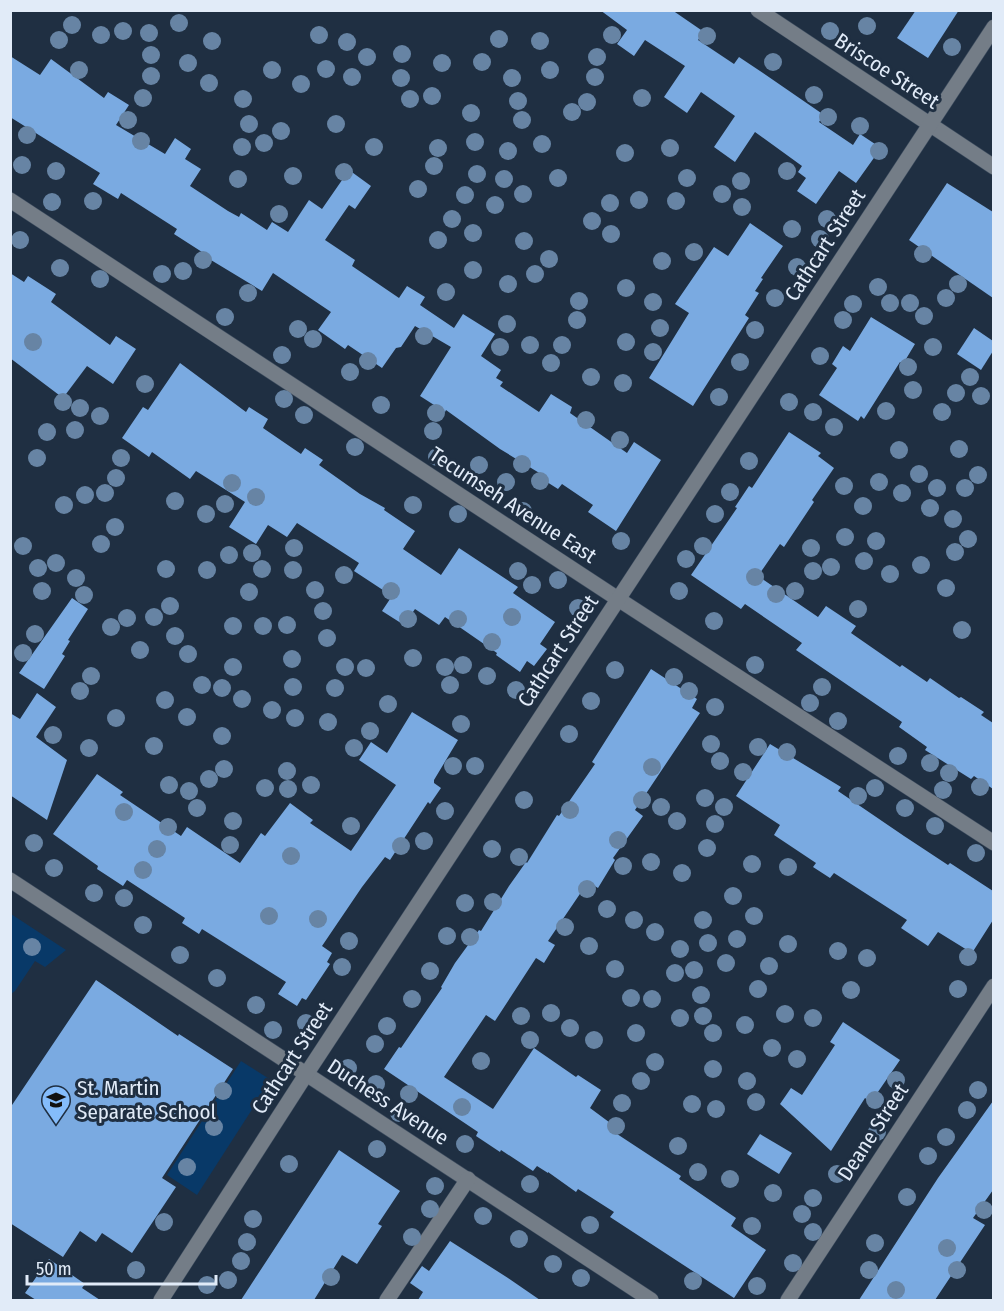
<svg xmlns="http://www.w3.org/2000/svg" width="1004" height="1311" viewBox="0 0 1004 1311" font-family="'Fira Sans Condensed',sans-serif">
  <rect width="100%" height="100%" fill="#1f2f42"/>
  <g fill="#083968">
    <path d="M11,914l55,36 -21,17 -10,-6 -20,30 -4,3z"/>
    <path d="M241,1061l30,19 -74,115 -30,-20z"/>
  </g>
  <g fill="#7aaae1">
    <path d="M600,10h72l32,22 -6,8 36,24 5,-7 24,16 61,42 -5,7 34,23 7,-11 21,14 -25,35 -17,-12 -23,33 -19,-13 9,-13 -8,-6 4,-6 -47,-34 -20,30 -21,-15 21,-31 -34,-24 -14,21 -23,-16 21,-31 -40,-26 -11,16 -17,-12 10,-14z"/>
    <path d="M916,10h43l-31,48 -31,-20z"/>
    <path d="M10,56l30,19 11,-16 53,39 4,-6 21,13 -13,20 49,29 10,-16 16,11 -6,10 16,10 -11,17 38,25 11,6 2,-4 26,17 5,-8 16,10 21,-32 13,9 27,-39 22,16 -16,23 -6,-4 -24,35 30,20 -3,6 47,32 8,-12 18,11 -5,8 34,23 9,-14 32,20 -14,22 20,14 -5,8 7,4 -3,4 39,26 12,-18 21,13 -2,6 57,40 7,-11 27,18 -45,71 -28,-19 5,-7 -31,-21 -4,5 -19,-12 2,-3 -41,-25 -54,-39 -1,2 -25,-16 31,-49 -36,-21 -14,21 -5,1 -14,20 -34,-23 -3,4 -27,-19 13,-18 -58,-39 -11,18 -61,-37 1,-2 -28,-18 3,-5 -56,-36 -3,6 -25,-15 7,-11 -90,-56z"/>
    <path d="M947,183l46,29v86l-84,-58z"/>
    <path d="M750,223l33,23 -22,32 2,1 -8,12 4,2 -14,22 4,3 -56,88 -44,-28 40,-65 -14,-9 39,-57 14,9z"/>
    <path d="M10,273l14,9 4,-6 28,18 -5,8 59,43 6,-9 20,13 -23,35 -26,-18 -24,32 -53,-40z"/>
    <path d="M871,317l44,27 -12,20 -3,-2 -36,57 -3,-3 -3,5 -39,-26 18,-27 -5,-4 11,-18 7,5z"/>
    <path d="M974,328l19,13v10l-12,19 -24,-16z"/>
    <path d="M180,363l66,49 3,-5 19,12 -5,9 38,26 4,-6 18,12 -4,5 41,29 25,14 -1,2 31,21 -12,18 38,26 18,-27 59,39 -5,6 42,29 -15,22 7,5 -13,17 -7,-5 -7,11 -24,-17 1,-2 -52,-36 -6,8 -24,-16 -11,16 -22,-14 10,-15 -38,-25 5,-8 -62,-40 -10,14 -19,-12 -12,19 -27,-17 16,-25 -49,-31 -6,8 -38,-27 -3,5 -27,-19 21,-31 5,3z"/>
    <path d="M789,432l32,21 -3,3 16,12 -22,32 2,2 -30,45 -4,-3 -22,32 60,41 8,-11 30,20 -5,7 49,34 2,-2 25,17 3,-4 29,20 2,-1 23,15 -3,3 12,8v66l-19,-13 -3,3 -46,-29 2,-3 -28,-20 3,-5 -106,-72 6,-7 -57,-39 -4,5 -50,-34 46,-67 -2,-1 14,-21 3,2z"/>
    <path d="M72,598l16,11 -20,31 2,1 -8,13 3,2 -21,33 -25,-16z"/>
    <path d="M651,669l46,30 -5,9 8,5 -65,97 8,6 -30,42 2,2 -17,28 -10,-6 -40,59 7,4 -11,18 -8,-5 -41,63 -9,-6 -42,62 49,32 41,-61 42,29 2,-2 23,15 -11,18 27,20 -3,4 67,44 -2,3 57,39 -5,8 35,24 -32,48 -124,-81 4,-5 -36,-23 -2,3 -28,-20v1l-11,-7 -4,5 -32,-21 -1,2 -24,-16 2,-4 -94,-63 15,-22 2,1 41,-60 -1,-1 14,-24 24,-33 2,1 28,-45 17,-24 1,1 30,-48 2,1 36,-52 -3,-2z"/>
    <path d="M37,693l19,14 -20,30 31,23 -20,60 -37,-25v-82l10,6z"/>
    <path d="M412,712l46,28 -24,40v3l7,5 -11,16 -2,-2 -38,58 -5,-3 -23,30 -40,59 10,7 -5,9 3,2 -24,36 -4,-2 -5,8 -19,-12 8,-12 -84,-53 -3,5 -17,-11 3,-5 -58,-38 -4,6 -26,-17 1,-3 -45,-32 44,-60 26,18 -3,3 61,41 6,-9 53,36 21,-30 4,3 25,-33 23,17 -3,3 41,28 45,-66 -37,-25 12,-18 16,11z"/>
    <path d="M770,744l71,43 -3,4 66,45 44,29 2,-2 43,28v29l-21,33 -34,-21 -10,14 -27,-18 6,-8 -73,-47 -4,5 -17,-11 3,-4 -42,-28 6,-10 -44,-29z"/>
    <path d="M96,980l82,56 1,-2 54,35 -71,109 14,9 -44,66 -30,-20 -6,9 -16,-11 -17,26 -53,-34v-115z"/>
    <path d="M843,1022l57,38 -29,42 -6,-4 -34,53 -51,-47 11,-16 11,7 33,-50 -5,-3z"/>
    <path d="M993,1101v89l-20,28 12,7 -50,75h-76l79,-122z"/>
    <path d="M760,1134l32,19 -13,21 -32,-20z"/>
    <path d="M339,1150l61,41 -22,33 4,2 -25,38 -15,-9 -28,45h-73z"/>
    <path d="M450,1241l58,37 32,22h-122l5,-8 -13,-9 12,-17 7,5z"/>
    <path d="M49,1259l36,25 -3,4 18,12h-64l-11,-7z"/>
  </g>
  <g fill="none" stroke-linecap="round" stroke-linejoin="round">
    <g stroke="#3e4d5f" stroke-width="16">
      <g id="minor">
        <path d="M758,10l236,157"/>
        <path d="M10,200l608,399 376,244"/>
        <path d="M10,880l641,420"/>
        <path d="M161,1300l146,-227 687,-1046"/>
        <path d="M387,1300l81,-121"/>
        <path d="M788,1300l206,-314"/>
      </g>
    </g>
    <use href="#minor" stroke="#747d87" stroke-width="15"/>
  </g>
  <g fill="#6784a4">
    <circle cx="179" cy="23" r="9"/>
    <circle cx="72" cy="25" r="9"/>
    <circle cx="867" cy="26" r="9"/>
    <circle cx="123" cy="31" r="9"/>
    <circle cx="830" cy="31" r="9"/>
    <circle cx="149" cy="33" r="9"/>
    <circle cx="101" cy="35" r="9"/>
    <circle cx="319" cy="35" r="9"/>
    <circle cx="612" cy="35" r="9"/>
    <circle cx="707" cy="36" r="9"/>
    <circle cx="499" cy="39" r="9"/>
    <circle cx="59" cy="40" r="9"/>
    <circle cx="212" cy="41" r="9"/>
    <circle cx="540" cy="41" r="9"/>
    <circle cx="347" cy="42" r="9"/>
    <circle cx="952" cy="47" r="9"/>
    <circle cx="402" cy="54" r="9"/>
    <circle cx="151" cy="55" r="9"/>
    <circle cx="367" cy="57" r="9"/>
    <circle cx="597" cy="57" r="9"/>
    <circle cx="482" cy="62" r="9"/>
    <circle cx="773" cy="62" r="9"/>
    <circle cx="188" cy="63" r="9"/>
    <circle cx="442" cy="63" r="9"/>
    <circle cx="326" cy="69" r="9"/>
    <circle cx="79" cy="70" r="9"/>
    <circle cx="272" cy="70" r="9"/>
    <circle cx="550" cy="70" r="9"/>
    <circle cx="151" cy="76" r="9"/>
    <circle cx="352" cy="77" r="9"/>
    <circle cx="595" cy="77" r="9"/>
    <circle cx="401" cy="78" r="9"/>
    <circle cx="512" cy="78" r="9"/>
    <circle cx="209" cy="83" r="9"/>
    <circle cx="301" cy="84" r="9"/>
    <circle cx="814" cy="95" r="9"/>
    <circle cx="432" cy="96" r="9"/>
    <circle cx="143" cy="98" r="9"/>
    <circle cx="642" cy="98" r="9"/>
    <circle cx="243" cy="99" r="9"/>
    <circle cx="410" cy="99" r="9"/>
    <circle cx="518" cy="101" r="9"/>
    <circle cx="587" cy="102" r="9"/>
    <circle cx="572" cy="112" r="9"/>
    <circle cx="471" cy="113" r="9"/>
    <circle cx="828" cy="117" r="9"/>
    <circle cx="128" cy="120" r="9"/>
    <circle cx="522" cy="120" r="9"/>
    <circle cx="249" cy="124" r="9"/>
    <circle cx="336" cy="124" r="9"/>
    <circle cx="860" cy="126" r="9"/>
    <circle cx="281" cy="131" r="9"/>
    <circle cx="27" cy="135" r="9"/>
    <circle cx="141" cy="141" r="9"/>
    <circle cx="475" cy="142" r="9"/>
    <circle cx="264" cy="143" r="9"/>
    <circle cx="542" cy="144" r="9"/>
    <circle cx="242" cy="147" r="9"/>
    <circle cx="374" cy="147" r="9"/>
    <circle cx="438" cy="148" r="9"/>
    <circle cx="670" cy="148" r="9"/>
    <circle cx="508" cy="151" r="9"/>
    <circle cx="879" cy="151" r="9"/>
    <circle cx="625" cy="153" r="9"/>
    <circle cx="22" cy="165" r="9"/>
    <circle cx="434" cy="166" r="9"/>
    <circle cx="56" cy="171" r="9"/>
    <circle cx="787" cy="171" r="9"/>
    <circle cx="344" cy="172" r="9"/>
    <circle cx="477" cy="174" r="9"/>
    <circle cx="293" cy="176" r="9"/>
    <circle cx="558" cy="178" r="9"/>
    <circle cx="687" cy="178" r="9"/>
    <circle cx="238" cy="179" r="9"/>
    <circle cx="504" cy="179" r="9"/>
    <circle cx="741" cy="181" r="9"/>
    <circle cx="418" cy="189" r="9"/>
    <circle cx="523" cy="194" r="9"/>
    <circle cx="722" cy="194" r="9"/>
    <circle cx="465" cy="195" r="9"/>
    <circle cx="639" cy="200" r="9"/>
    <circle cx="93" cy="201" r="9"/>
    <circle cx="676" cy="201" r="9"/>
    <circle cx="52" cy="202" r="9"/>
    <circle cx="610" cy="203" r="9"/>
    <circle cx="495" cy="205" r="9"/>
    <circle cx="742" cy="207" r="9"/>
    <circle cx="279" cy="214" r="9"/>
    <circle cx="452" cy="219" r="9"/>
    <circle cx="827" cy="219" r="9"/>
    <circle cx="592" cy="221" r="9"/>
    <circle cx="792" cy="229" r="9"/>
    <circle cx="473" cy="233" r="9"/>
    <circle cx="611" cy="234" r="9"/>
    <circle cx="820" cy="239" r="9"/>
    <circle cx="20" cy="240" r="9"/>
    <circle cx="438" cy="240" r="9"/>
    <circle cx="524" cy="241" r="9"/>
    <circle cx="694" cy="252" r="9"/>
    <circle cx="923" cy="254" r="9"/>
    <circle cx="549" cy="259" r="9"/>
    <circle cx="203" cy="260" r="9"/>
    <circle cx="662" cy="261" r="9"/>
    <circle cx="797" cy="267" r="9"/>
    <circle cx="60" cy="268" r="9"/>
    <circle cx="473" cy="270" r="9"/>
    <circle cx="183" cy="271" r="9"/>
    <circle cx="162" cy="274" r="9"/>
    <circle cx="535" cy="274" r="9"/>
    <circle cx="100" cy="279" r="9"/>
    <circle cx="508" cy="284" r="9"/>
    <circle cx="958" cy="284" r="9"/>
    <circle cx="878" cy="287" r="9"/>
    <circle cx="626" cy="288" r="9"/>
    <circle cx="446" cy="292" r="9"/>
    <circle cx="248" cy="293" r="9"/>
    <circle cx="775" cy="298" r="9"/>
    <circle cx="946" cy="298" r="9"/>
    <circle cx="579" cy="301" r="9"/>
    <circle cx="653" cy="302" r="9"/>
    <circle cx="890" cy="303" r="9"/>
    <circle cx="910" cy="303" r="9"/>
    <circle cx="853" cy="304" r="9"/>
    <circle cx="924" cy="316" r="9"/>
    <circle cx="225" cy="317" r="9"/>
    <circle cx="577" cy="320" r="9"/>
    <circle cx="843" cy="320" r="9"/>
    <circle cx="507" cy="324" r="9"/>
    <circle cx="660" cy="328" r="9"/>
    <circle cx="298" cy="329" r="9"/>
    <circle cx="755" cy="330" r="9"/>
    <circle cx="424" cy="336" r="9"/>
    <circle cx="313" cy="339" r="9"/>
    <circle cx="33" cy="342" r="9"/>
    <circle cx="626" cy="342" r="9"/>
    <circle cx="530" cy="345" r="9"/>
    <circle cx="562" cy="345" r="9"/>
    <circle cx="500" cy="347" r="9"/>
    <circle cx="933" cy="347" r="9"/>
    <circle cx="653" cy="352" r="9"/>
    <circle cx="282" cy="355" r="9"/>
    <circle cx="820" cy="356" r="9"/>
    <circle cx="368" cy="361" r="9"/>
    <circle cx="740" cy="362" r="9"/>
    <circle cx="551" cy="363" r="9"/>
    <circle cx="908" cy="367" r="9"/>
    <circle cx="350" cy="372" r="9"/>
    <circle cx="591" cy="377" r="9"/>
    <circle cx="970" cy="377" r="9"/>
    <circle cx="623" cy="383" r="9"/>
    <circle cx="145" cy="384" r="9"/>
    <circle cx="913" cy="390" r="9"/>
    <circle cx="956" cy="393" r="9"/>
    <circle cx="981" cy="396" r="9"/>
    <circle cx="719" cy="397" r="9"/>
    <circle cx="284" cy="399" r="9"/>
    <circle cx="63" cy="402" r="9"/>
    <circle cx="789" cy="402" r="9"/>
    <circle cx="381" cy="405" r="9"/>
    <circle cx="80" cy="408" r="9"/>
    <circle cx="886" cy="411" r="9"/>
    <circle cx="813" cy="412" r="9"/>
    <circle cx="942" cy="412" r="9"/>
    <circle cx="436" cy="413" r="9"/>
    <circle cx="304" cy="415" r="9"/>
    <circle cx="100" cy="416" r="9"/>
    <circle cx="586" cy="420" r="9"/>
    <circle cx="834" cy="427" r="9"/>
    <circle cx="75" cy="430" r="9"/>
    <circle cx="433" cy="431" r="9"/>
    <circle cx="47" cy="432" r="9"/>
    <circle cx="620" cy="440" r="9"/>
    <circle cx="355" cy="447" r="9"/>
    <circle cx="959" cy="449" r="9"/>
    <circle cx="899" cy="450" r="9"/>
    <circle cx="437" cy="457" r="9"/>
    <circle cx="37" cy="458" r="9"/>
    <circle cx="121" cy="458" r="9"/>
    <circle cx="749" cy="461" r="9"/>
    <circle cx="522" cy="464" r="9"/>
    <circle cx="479" cy="465" r="9"/>
    <circle cx="919" cy="474" r="9"/>
    <circle cx="978" cy="475" r="9"/>
    <circle cx="116" cy="478" r="9"/>
    <circle cx="540" cy="481" r="9"/>
    <circle cx="506" cy="482" r="9"/>
    <circle cx="879" cy="482" r="9"/>
    <circle cx="232" cy="483" r="9"/>
    <circle cx="844" cy="486" r="9"/>
    <circle cx="937" cy="488" r="9"/>
    <circle cx="965" cy="488" r="9"/>
    <circle cx="730" cy="492" r="9"/>
    <circle cx="105" cy="493" r="9"/>
    <circle cx="902" cy="493" r="9"/>
    <circle cx="85" cy="495" r="9"/>
    <circle cx="256" cy="497" r="9"/>
    <circle cx="175" cy="501" r="9"/>
    <circle cx="225" cy="504" r="9"/>
    <circle cx="64" cy="505" r="9"/>
    <circle cx="413" cy="505" r="9"/>
    <circle cx="863" cy="506" r="9"/>
    <circle cx="930" cy="508" r="9"/>
    <circle cx="523" cy="511" r="9"/>
    <circle cx="206" cy="514" r="9"/>
    <circle cx="458" cy="514" r="9"/>
    <circle cx="715" cy="514" r="9"/>
    <circle cx="953" cy="519" r="9"/>
    <circle cx="115" cy="527" r="9"/>
    <circle cx="845" cy="537" r="9"/>
    <circle cx="968" cy="539" r="9"/>
    <circle cx="621" cy="541" r="9"/>
    <circle cx="876" cy="541" r="9"/>
    <circle cx="101" cy="544" r="9"/>
    <circle cx="23" cy="546" r="9"/>
    <circle cx="703" cy="546" r="9"/>
    <circle cx="294" cy="548" r="9"/>
    <circle cx="811" cy="548" r="9"/>
    <circle cx="955" cy="552" r="9"/>
    <circle cx="252" cy="553" r="9"/>
    <circle cx="229" cy="555" r="9"/>
    <circle cx="686" cy="559" r="9"/>
    <circle cx="864" cy="561" r="9"/>
    <circle cx="56" cy="563" r="9"/>
    <circle cx="921" cy="565" r="9"/>
    <circle cx="831" cy="567" r="9"/>
    <circle cx="38" cy="568" r="9"/>
    <circle cx="166" cy="569" r="9"/>
    <circle cx="262" cy="569" r="9"/>
    <circle cx="207" cy="570" r="9"/>
    <circle cx="293" cy="570" r="9"/>
    <circle cx="518" cy="571" r="9"/>
    <circle cx="813" cy="571" r="9"/>
    <circle cx="890" cy="574" r="9"/>
    <circle cx="344" cy="575" r="9"/>
    <circle cx="755" cy="577" r="9"/>
    <circle cx="76" cy="578" r="9"/>
    <circle cx="558" cy="580" r="9"/>
    <circle cx="532" cy="585" r="9"/>
    <circle cx="946" cy="588" r="9"/>
    <circle cx="315" cy="590" r="9"/>
    <circle cx="42" cy="591" r="9"/>
    <circle cx="391" cy="591" r="9"/>
    <circle cx="679" cy="591" r="9"/>
    <circle cx="795" cy="591" r="9"/>
    <circle cx="249" cy="592" r="9"/>
    <circle cx="776" cy="594" r="9"/>
    <circle cx="84" cy="595" r="9"/>
    <circle cx="170" cy="606" r="9"/>
    <circle cx="578" cy="608" r="9"/>
    <circle cx="858" cy="609" r="9"/>
    <circle cx="323" cy="611" r="9"/>
    <circle cx="154" cy="617" r="9"/>
    <circle cx="512" cy="617" r="9"/>
    <circle cx="127" cy="618" r="9"/>
    <circle cx="408" cy="619" r="9"/>
    <circle cx="458" cy="619" r="9"/>
    <circle cx="714" cy="621" r="9"/>
    <circle cx="287" cy="625" r="9"/>
    <circle cx="233" cy="626" r="9"/>
    <circle cx="263" cy="626" r="9"/>
    <circle cx="111" cy="627" r="9"/>
    <circle cx="962" cy="630" r="9"/>
    <circle cx="35" cy="634" r="9"/>
    <circle cx="175" cy="636" r="9"/>
    <circle cx="327" cy="638" r="9"/>
    <circle cx="492" cy="642" r="9"/>
    <circle cx="140" cy="650" r="9"/>
    <circle cx="23" cy="653" r="9"/>
    <circle cx="188" cy="654" r="9"/>
    <circle cx="413" cy="658" r="9"/>
    <circle cx="292" cy="659" r="9"/>
    <circle cx="463" cy="665" r="9"/>
    <circle cx="755" cy="665" r="9"/>
    <circle cx="233" cy="667" r="9"/>
    <circle cx="345" cy="667" r="9"/>
    <circle cx="445" cy="667" r="9"/>
    <circle cx="366" cy="668" r="9"/>
    <circle cx="615" cy="670" r="9"/>
    <circle cx="91" cy="676" r="9"/>
    <circle cx="487" cy="676" r="9"/>
    <circle cx="674" cy="677" r="9"/>
    <circle cx="202" cy="685" r="9"/>
    <circle cx="450" cy="685" r="9"/>
    <circle cx="293" cy="687" r="9"/>
    <circle cx="822" cy="687" r="9"/>
    <circle cx="222" cy="688" r="9"/>
    <circle cx="335" cy="688" r="9"/>
    <circle cx="516" cy="690" r="9"/>
    <circle cx="80" cy="691" r="9"/>
    <circle cx="689" cy="691" r="9"/>
    <circle cx="242" cy="699" r="9"/>
    <circle cx="165" cy="700" r="9"/>
    <circle cx="591" cy="701" r="9"/>
    <circle cx="810" cy="703" r="9"/>
    <circle cx="388" cy="704" r="9"/>
    <circle cx="715" cy="707" r="9"/>
    <circle cx="272" cy="710" r="9"/>
    <circle cx="187" cy="717" r="9"/>
    <circle cx="116" cy="718" r="9"/>
    <circle cx="295" cy="718" r="9"/>
    <circle cx="838" cy="721" r="9"/>
    <circle cx="328" cy="722" r="9"/>
    <circle cx="461" cy="724" r="9"/>
    <circle cx="370" cy="731" r="9"/>
    <circle cx="569" cy="734" r="9"/>
    <circle cx="53" cy="735" r="9"/>
    <circle cx="222" cy="736" r="9"/>
    <circle cx="711" cy="744" r="9"/>
    <circle cx="154" cy="746" r="9"/>
    <circle cx="758" cy="747" r="9"/>
    <circle cx="89" cy="748" r="9"/>
    <circle cx="354" cy="748" r="9"/>
    <circle cx="787" cy="752" r="9"/>
    <circle cx="898" cy="756" r="9"/>
    <circle cx="720" cy="761" r="9"/>
    <circle cx="930" cy="763" r="9"/>
    <circle cx="453" cy="766" r="9"/>
    <circle cx="475" cy="766" r="9"/>
    <circle cx="652" cy="767" r="9"/>
    <circle cx="224" cy="769" r="9"/>
    <circle cx="287" cy="771" r="9"/>
    <circle cx="743" cy="772" r="9"/>
    <circle cx="949" cy="773" r="9"/>
    <circle cx="209" cy="779" r="9"/>
    <circle cx="169" cy="785" r="9"/>
    <circle cx="311" cy="785" r="9"/>
    <circle cx="980" cy="787" r="9"/>
    <circle cx="265" cy="788" r="9"/>
    <circle cx="875" cy="788" r="9"/>
    <circle cx="288" cy="789" r="9"/>
    <circle cx="943" cy="790" r="9"/>
    <circle cx="189" cy="791" r="9"/>
    <circle cx="858" cy="796" r="9"/>
    <circle cx="705" cy="798" r="9"/>
    <circle cx="524" cy="800" r="9"/>
    <circle cx="642" cy="800" r="9"/>
    <circle cx="661" cy="807" r="9"/>
    <circle cx="724" cy="807" r="9"/>
    <circle cx="197" cy="808" r="9"/>
    <circle cx="905" cy="808" r="9"/>
    <circle cx="570" cy="810" r="9"/>
    <circle cx="445" cy="811" r="9"/>
    <circle cx="124" cy="812" r="9"/>
    <circle cx="233" cy="821" r="9"/>
    <circle cx="677" cy="821" r="9"/>
    <circle cx="715" cy="824" r="9"/>
    <circle cx="351" cy="826" r="9"/>
    <circle cx="935" cy="826" r="9"/>
    <circle cx="168" cy="827" r="9"/>
    <circle cx="618" cy="840" r="9"/>
    <circle cx="424" cy="841" r="9"/>
    <circle cx="34" cy="843" r="9"/>
    <circle cx="230" cy="845" r="9"/>
    <circle cx="401" cy="846" r="9"/>
    <circle cx="707" cy="848" r="9"/>
    <circle cx="157" cy="849" r="9"/>
    <circle cx="492" cy="849" r="9"/>
    <circle cx="976" cy="853" r="9"/>
    <circle cx="291" cy="856" r="9"/>
    <circle cx="519" cy="857" r="9"/>
    <circle cx="651" cy="862" r="9"/>
    <circle cx="752" cy="864" r="9"/>
    <circle cx="623" cy="866" r="9"/>
    <circle cx="788" cy="867" r="9"/>
    <circle cx="54" cy="868" r="9"/>
    <circle cx="143" cy="870" r="9"/>
    <circle cx="682" cy="873" r="9"/>
    <circle cx="587" cy="889" r="9"/>
    <circle cx="94" cy="893" r="9"/>
    <circle cx="733" cy="896" r="9"/>
    <circle cx="124" cy="898" r="9"/>
    <circle cx="493" cy="902" r="9"/>
    <circle cx="465" cy="903" r="9"/>
    <circle cx="607" cy="909" r="9"/>
    <circle cx="269" cy="916" r="9"/>
    <circle cx="754" cy="916" r="9"/>
    <circle cx="318" cy="919" r="9"/>
    <circle cx="634" cy="920" r="9"/>
    <circle cx="703" cy="920" r="9"/>
    <circle cx="143" cy="925" r="9"/>
    <circle cx="565" cy="927" r="9"/>
    <circle cx="655" cy="932" r="9"/>
    <circle cx="447" cy="936" r="9"/>
    <circle cx="470" cy="937" r="9"/>
    <circle cx="737" cy="939" r="9"/>
    <circle cx="349" cy="941" r="9"/>
    <circle cx="708" cy="943" r="9"/>
    <circle cx="788" cy="944" r="9"/>
    <circle cx="589" cy="946" r="9"/>
    <circle cx="32" cy="947" r="9"/>
    <circle cx="680" cy="949" r="9"/>
    <circle cx="838" cy="951" r="9"/>
    <circle cx="180" cy="955" r="9"/>
    <circle cx="968" cy="957" r="9"/>
    <circle cx="867" cy="958" r="9"/>
    <circle cx="726" cy="963" r="9"/>
    <circle cx="769" cy="966" r="9"/>
    <circle cx="342" cy="967" r="9"/>
    <circle cx="615" cy="969" r="9"/>
    <circle cx="694" cy="970" r="9"/>
    <circle cx="430" cy="971" r="9"/>
    <circle cx="675" cy="973" r="9"/>
    <circle cx="217" cy="978" r="9"/>
    <circle cx="758" cy="989" r="9"/>
    <circle cx="958" cy="989" r="9"/>
    <circle cx="851" cy="990" r="9"/>
    <circle cx="701" cy="995" r="9"/>
    <circle cx="631" cy="998" r="9"/>
    <circle cx="412" cy="999" r="9"/>
    <circle cx="652" cy="999" r="9"/>
    <circle cx="256" cy="1005" r="9"/>
    <circle cx="551" cy="1013" r="9"/>
    <circle cx="785" cy="1014" r="9"/>
    <circle cx="521" cy="1016" r="9"/>
    <circle cx="703" cy="1016" r="9"/>
    <circle cx="680" cy="1018" r="9"/>
    <circle cx="813" cy="1018" r="9"/>
    <circle cx="306" cy="1023" r="9"/>
    <circle cx="745" cy="1025" r="9"/>
    <circle cx="387" cy="1026" r="9"/>
    <circle cx="570" cy="1028" r="9"/>
    <circle cx="273" cy="1030" r="9"/>
    <circle cx="636" cy="1033" r="9"/>
    <circle cx="713" cy="1033" r="9"/>
    <circle cx="530" cy="1040" r="9"/>
    <circle cx="594" cy="1040" r="9"/>
    <circle cx="375" cy="1044" r="9"/>
    <circle cx="772" cy="1048" r="9"/>
    <circle cx="797" cy="1059" r="9"/>
    <circle cx="481" cy="1061" r="9"/>
    <circle cx="655" cy="1062" r="9"/>
    <circle cx="348" cy="1068" r="9"/>
    <circle cx="713" cy="1069" r="9"/>
    <circle cx="896" cy="1080" r="9"/>
    <circle cx="641" cy="1081" r="9"/>
    <circle cx="747" cy="1081" r="9"/>
    <circle cx="376" cy="1084" r="9"/>
    <circle cx="978" cy="1090" r="9"/>
    <circle cx="223" cy="1091" r="9"/>
    <circle cx="409" cy="1094" r="9"/>
    <circle cx="875" cy="1100" r="9"/>
    <circle cx="756" cy="1102" r="9"/>
    <circle cx="622" cy="1103" r="9"/>
    <circle cx="692" cy="1104" r="9"/>
    <circle cx="462" cy="1107" r="9"/>
    <circle cx="716" cy="1109" r="9"/>
    <circle cx="967" cy="1110" r="9"/>
    <circle cx="399" cy="1113" r="9"/>
    <circle cx="616" cy="1126" r="9"/>
    <circle cx="214" cy="1127" r="9"/>
    <circle cx="877" cy="1132" r="9"/>
    <circle cx="946" cy="1137" r="9"/>
    <circle cx="465" cy="1144" r="9"/>
    <circle cx="678" cy="1146" r="9"/>
    <circle cx="377" cy="1149" r="9"/>
    <circle cx="928" cy="1156" r="9"/>
    <circle cx="289" cy="1164" r="9"/>
    <circle cx="187" cy="1167" r="9"/>
    <circle cx="698" cy="1172" r="9"/>
    <circle cx="837" cy="1174" r="9"/>
    <circle cx="730" cy="1179" r="9"/>
    <circle cx="530" cy="1184" r="9"/>
    <circle cx="435" cy="1186" r="9"/>
    <circle cx="773" cy="1193" r="9"/>
    <circle cx="907" cy="1197" r="9"/>
    <circle cx="813" cy="1198" r="9"/>
    <circle cx="430" cy="1209" r="9"/>
    <circle cx="984" cy="1210" r="9"/>
    <circle cx="802" cy="1214" r="9"/>
    <circle cx="483" cy="1216" r="9"/>
    <circle cx="253" cy="1219" r="9"/>
    <circle cx="164" cy="1222" r="9"/>
    <circle cx="590" cy="1225" r="9"/>
    <circle cx="752" cy="1226" r="9"/>
    <circle cx="813" cy="1232" r="9"/>
    <circle cx="412" cy="1237" r="9"/>
    <circle cx="519" cy="1239" r="9"/>
    <circle cx="247" cy="1242" r="9"/>
    <circle cx="875" cy="1243" r="9"/>
    <circle cx="947" cy="1248" r="9"/>
    <circle cx="241" cy="1261" r="9"/>
    <circle cx="793" cy="1263" r="9"/>
    <circle cx="553" cy="1264" r="9"/>
    <circle cx="136" cy="1270" r="9"/>
    <circle cx="869" cy="1270" r="9"/>
    <circle cx="957" cy="1270" r="9"/>
    <circle cx="331" cy="1277" r="9"/>
    <circle cx="581" cy="1278" r="9"/>
    <circle cx="228" cy="1280" r="9"/>
    <circle cx="693" cy="1281" r="9"/>
    <circle cx="207" cy="1285" r="9"/>
    <circle cx="757" cy="1286" r="9"/>
    <circle cx="896" cy="1290" r="9"/>
  </g>
  <defs>
    <g id="school-pin" transform="scale(1.5)"><path d="M0 17L-7.5 6A9.5 9.5 0 1 1 7.5 6Z" fill="#84bcfb" stroke="#1f2f42"/><path d="M0-5L7-2L0 1L-7-2ZM-4 1L0 2.5L4 1V4Q0 6-4 4Z" fill="#111"/></g>
  </defs>
  <g fill-rule="evenodd">
    <use href="#school-pin" x="56" y="1100"/>
  </g>
  <g text-anchor="middle" dominant-baseline="central" stroke-width="6" stroke-linejoin="round" paint-order="stroke">
    <g font-size="21" fill="#e1ebf8" stroke="#1f2f42">
      <text transform="translate(887 71) rotate(33)">Briscoe Street</text>
      <text transform="translate(825 245) rotate(-57)">Cathcart Street</text>
      <text transform="translate(513 505) rotate(33)">Tecumseh Avenue East</text>
      <text transform="translate(558 651) rotate(-57)">Cathcart Street</text>
      <text transform="translate(292 1058) rotate(-57)">Cathcart Street</text>
      <text transform="translate(388 1102) rotate(33)">Duchess Avenue</text>
      <text transform="translate(873 1132) rotate(-57)">Deane Street</text>
    </g>
    <g font-size="21" fill="#e1ebf8" stroke="#1f2f42" text-anchor="start">
      <text x="77" y="1088">St. Martin<tspan x="77" dy="24">Separate School</tspan></text>
    </g>
  </g>
  <rect width="1004" height="1311" fill="none" stroke="#e1ebf8" stroke-width="24"/>
  <path d="M27 1275v9h189v-9" fill="none" stroke="#e1ebf8" stroke-width="3"/>
  <text x="36" y="1275" font-size="18" fill="#e1ebf8" stroke="#1f2f42" stroke-width="4.5" paint-order="stroke">50 m</text>
</svg>
